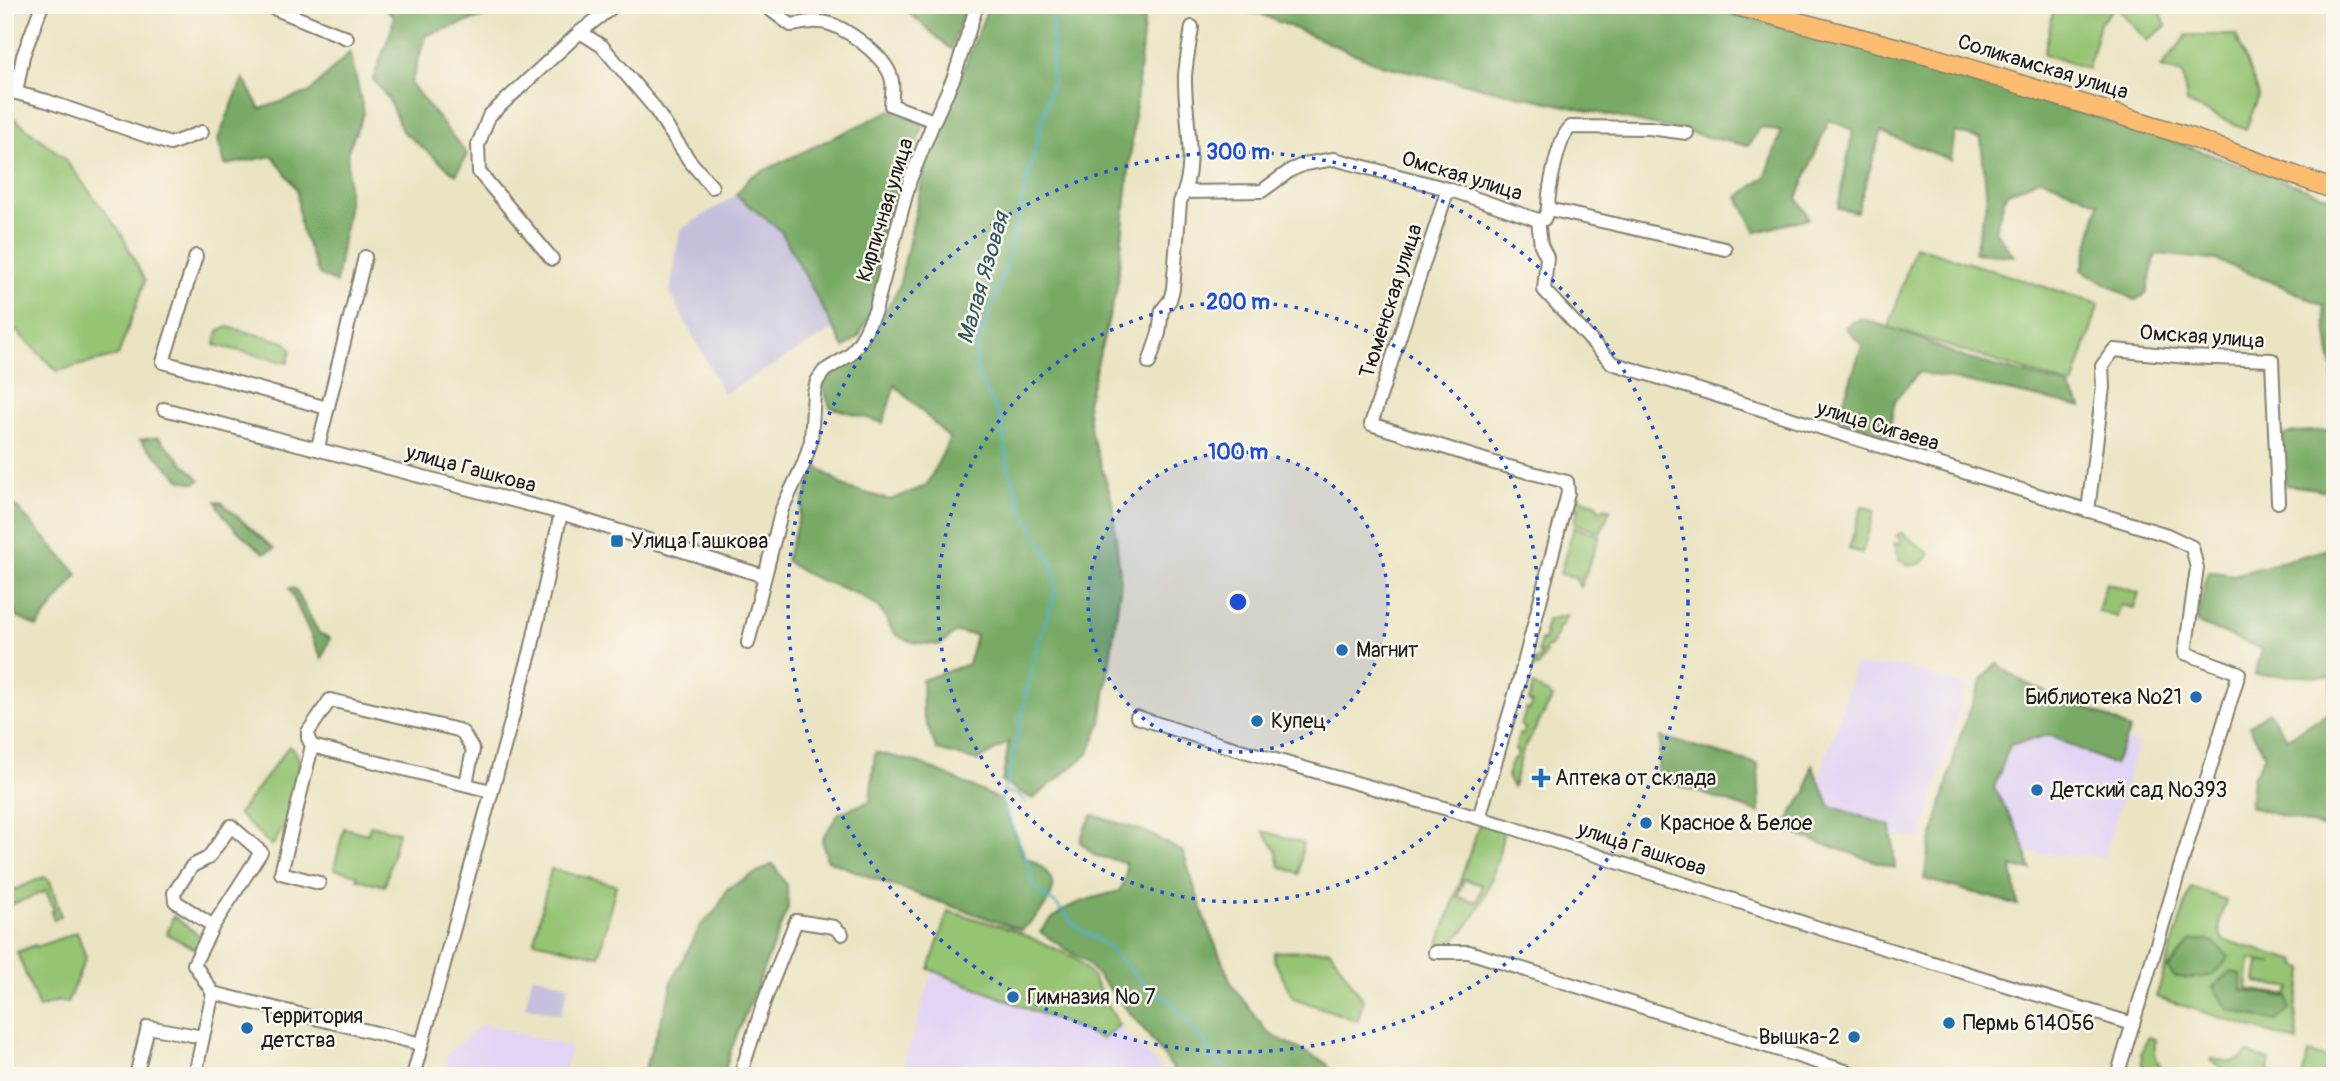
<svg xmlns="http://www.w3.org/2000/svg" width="2340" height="1081" viewBox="0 0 2340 1081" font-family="Pangolin,sans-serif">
  <rect width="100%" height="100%" fill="#fbf7ec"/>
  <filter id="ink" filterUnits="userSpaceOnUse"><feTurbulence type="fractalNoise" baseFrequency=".0143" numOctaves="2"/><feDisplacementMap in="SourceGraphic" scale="14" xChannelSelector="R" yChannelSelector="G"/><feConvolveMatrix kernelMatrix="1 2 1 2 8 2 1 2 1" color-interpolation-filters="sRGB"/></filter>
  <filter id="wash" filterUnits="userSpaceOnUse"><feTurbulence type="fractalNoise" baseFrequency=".00686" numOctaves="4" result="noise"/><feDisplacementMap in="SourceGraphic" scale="28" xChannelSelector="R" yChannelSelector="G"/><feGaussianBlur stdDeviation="1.57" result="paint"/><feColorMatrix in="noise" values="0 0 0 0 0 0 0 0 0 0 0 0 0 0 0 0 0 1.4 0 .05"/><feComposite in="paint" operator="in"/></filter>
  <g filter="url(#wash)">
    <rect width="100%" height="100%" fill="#ebe4c3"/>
    <g fill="#e1d4f4">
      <path d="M1855,666l51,1 60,20 -45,152 -19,-2 -91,-32z"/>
      <path d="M1981,692l157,52 -34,113 -66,-3 -103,-19z"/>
      <path d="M951,913l122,44 7,6 42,68 47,45h-269z"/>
      <path d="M482,1024l89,23 -7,29h-122l5,-21z"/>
    </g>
    <g fill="#c5c0db">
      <path d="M736,195l45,36 53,98 -110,65 -54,-101 10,-63z"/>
      <path d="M533,975l36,10 -8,30 -36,-9z"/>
    </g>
    <g fill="#95c473" stroke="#587048" stroke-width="2" fill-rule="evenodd">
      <path d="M2063,5h95l8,21 -19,15 -31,-35 -16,17 -12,46 -44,-15 9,-42z"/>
      <path d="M2187,35h49l23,60 -13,34 -59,-26 -4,-29 -22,-6z"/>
      <path d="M5,111l59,47 57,75 24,48 -27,75 -61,15 -52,-51z"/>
      <path d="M1915,246l184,58 -26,82 -184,-59z"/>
      <path d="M227,327l59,15 5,8 -3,13 -73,-18 3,-14z"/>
      <path d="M1576,497l22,7 -1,4 7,2 1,-3 5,2 -9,23 -27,-9 5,-15 -6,-2z"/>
      <path d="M1862,506l13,4 -13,43 -13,-4z"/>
      <path d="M1574,527l26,8 -20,53 -5,-11 -15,-3z"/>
      <path d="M1901,532l29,22c-8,13 -19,14 -31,6l-5,-17 6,1 1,-5 -5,-3z"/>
      <path d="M2106,583l33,10 -5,15 -13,-3 -4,12 -19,-6z"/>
      <path d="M1567,615l-6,12 -2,-1 -3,5 2,2 -8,14 -3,-1 -3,5 2,2 -8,14 -3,-1 -4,6 4,-12h3l3,-7 -3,-1 3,-12 3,1 2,-7 -2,-1 3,-13z"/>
      <path d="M1533,685l20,12 -30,54 -10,36 -6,-11 6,-17h3l2,-7 -3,-1 4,-17 4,1 2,-7 -4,-2 5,-17 4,1 2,-7 -3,-2z"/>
      <path d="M289,746l7,6 4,12 -15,61 -13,21 -34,-32z"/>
      <path d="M1480,822l24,6c-5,35 -27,111 -66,119l20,-60 3,1 -3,9 19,5 5,-17 -18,-6 -2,6 -3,-1z"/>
      <path d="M370,825l28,7 -13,54 -28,-7 1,-4 -24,-6 10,-41 24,6z"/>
      <path d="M1263,831l40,12 -4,31 -19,-8 -4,-16z"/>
      <path d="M551,869l65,16 -17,71 -65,-15z"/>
      <path d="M44,877l6,4 11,35 -7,4 -3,-8 3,-2 -8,-19 -41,16v-13z"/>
      <path d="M2191,887l35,13c-4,14 -11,26 -3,40l74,21 -1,4 8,4 -9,40 3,33 -142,-45zM2250,959l23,4 -14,-1 -3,20 35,6 -4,7 -40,-6z"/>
      <path d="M948,911l63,18 63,28 18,19 27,49 -16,14 -174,-70z"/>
      <path d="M173,916l30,22 -6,12 -30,-16z"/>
      <path d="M77,932l9,25 -19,46 -9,-2 -19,7 -22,-56 18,-7 2,2z"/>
      <path d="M1330,950l33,50 -5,21 -65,-23 -19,-38v-8z"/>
      <path d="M2148,1037l7,2c-1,12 0,22 9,31l-1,6h-20l-2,-23z"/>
      <path d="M2247,1052l23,9 -2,11 13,4h-54l-3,-6 -13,-9v-2c15,2 27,7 36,-7z"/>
      <path d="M2309,1053l26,8v15h-33z"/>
    </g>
    <g fill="#78aa65" stroke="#4a6340" stroke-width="2">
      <path d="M381,5h116l-10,11 -61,19 -15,49 56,70 -11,21 -54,-44 -13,-31 -16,-21 19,-51 2,-12z"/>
      <path d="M900,5h66l-15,44z"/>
      <path d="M989,5h157l-29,282 -30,116 4,30 21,67 9,83 -20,140 -12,30 -56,46 -31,-17 7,-40 -32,19 -40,-11 -14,-35 -1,-35 46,-16 8,-29 -20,-3 -16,13c-14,-1 -29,-1 -42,-9 -10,-7 -12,-23 -22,-30 -28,-22 -64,-22 -90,-46l29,-95 30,22 45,13 36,-14 24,-47 -55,-54 -12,38 -53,-16 -8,-23 43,-37 34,-60 28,-127z"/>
      <path d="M1191,5h506l248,66 239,74 151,54v191l-12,-85 -46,-21 -61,-24 -60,-6 -10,40 -11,6 -53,-30 17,-67 -58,-25 -35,16 -11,37 19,25 -40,-3 13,-52 -6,-62 -26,-7 -4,28 -70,-28 -24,80 -19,-4 15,-78 -24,-10 -32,78 12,20 -53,14 -18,-35 28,-21 15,-44 -20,-5 -13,19 -367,-81 -121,-51z"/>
      <path d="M350,52l14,61 -16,37v59l-12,74 -17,-9 -19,-48 -3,-36 -24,-34 -48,9 -7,-26 25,-61 17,31 50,-17z"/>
      <path d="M891,110l33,14 -17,45 -35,141 -13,26 -15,12 -63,-117 -45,-36 14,-18z"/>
      <path d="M1860,318l46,15 59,25 102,27 15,22 -163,-35 -24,28 -7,37 -50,-19 24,-73 -17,-18z"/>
      <path d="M2335,396v99l-17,-6 -32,-4 -7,-23 1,-25 13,-5 39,-2z"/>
      <path d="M158,437l42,43 -4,3 -15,-3 -41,-40z"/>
      <path d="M5,495l73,79 -41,53 -32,-16z"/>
      <path d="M216,501l6,2 52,46 -10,4c-17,-13 -41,-32 -48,-52z"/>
      <path d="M2335,547v284l-85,-24 3,-30 12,-22 -16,-29 20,-14 18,26 41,-25 4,-36 -77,-2 7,-26 -65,-26 11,-52 26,4z"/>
      <path d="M289,588l6,1 24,44 11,5 -8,21z"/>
      <path d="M1997,663c25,24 62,33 93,46 14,6 27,14 40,21l-16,35 -65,-30 -39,10 -16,43 27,48 10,34 -19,-3 6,38 -94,-26 4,-26 33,-121 21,-52z"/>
      <path d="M1661,737l97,27 2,49 -103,-35z"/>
      <path d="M875,752l45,11 81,37 22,56c48,22 30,47 -1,74l-137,-47 -58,-23 -5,-21 17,-26 31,-12z"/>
      <path d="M1812,765l18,41 61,20 4,42 -110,-37 8,-21 13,-18z"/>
      <path d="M1093,815l53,17 37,20 23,70 26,63 36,48 58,30 8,13h-155l-38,-50 -55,-64 -46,-30c21,-29 47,-32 79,-41 7,-11 9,-17 6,-29l-29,-6 -16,-14 5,-14z"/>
      <path d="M773,864l14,22 1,22 -57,142 -8,26h-81l29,-85v-9l30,-57 16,-16 11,-21z"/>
      <path d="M2192,940l20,1 17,16c-18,25 -27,21 -55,20l-6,-9z"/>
      <path d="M2231,972l10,2v16l47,7 2,12 -14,12 -47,-11 -16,-23z"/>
    </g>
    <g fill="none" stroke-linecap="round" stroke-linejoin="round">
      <g stroke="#4db2cc" stroke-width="2.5">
        <path d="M1053,5l-1,76 -48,193 -28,75 1,25 24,46 7,47 16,46 28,49 4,30 -21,61 -25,118 -9,29 28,64 5,24 22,16 18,21 33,21 37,38 28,19 58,73"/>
        <path d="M1004,792l15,3 6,7"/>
      </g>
    </g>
  </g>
  <g filter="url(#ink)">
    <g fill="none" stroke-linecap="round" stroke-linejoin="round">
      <g stroke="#848070" stroke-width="16">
        <g id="minor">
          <path d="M266,5l81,33"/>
          <path d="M764,5l27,20c9,-1 19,-4 28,-3 22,0 66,34 72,55 3,8 1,19 0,28l43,16"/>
          <path d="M580,32l22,14 51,60 36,54 23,27"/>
          <path d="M5,90l42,11 123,43 32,-12"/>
          <path d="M16,93l7,-37 19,-51"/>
          <path d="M1448,189l-77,235 123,39 73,19 1,11 -46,178 -43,147"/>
          <path d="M1185,192l77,-1 29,-21 14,-6 29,-5 114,30 90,31 6,-1 4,-10 177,40"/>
          <path d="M1548,209c0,-17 10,-73 23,-82l78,1 38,5"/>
          <path d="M1538,220l3,25 6,12 -3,33 68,73 555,172 25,12 5,21 -12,85 54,20 -122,403"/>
          <path d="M196,256l-33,106 164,46"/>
          <path d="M552,259l-73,-87 -1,-27 11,-29 91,-84 35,-27"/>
          <path d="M1149,363l10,-30 3,-23 8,-10 3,-11 7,-87c19,-38 4,-85 5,-126 1,-16 5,-33 7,-49"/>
          <path d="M164,409l397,104 203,63"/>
          <path d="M318,447l47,-190"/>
          <path d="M2088,511l15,-124 -1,-21 12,-16 73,7 85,3 6,142"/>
          <path d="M748,643l34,-134 22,-46 7,-22 3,-49 3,-11 7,-10 26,-16 11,-15 14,-29 35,-131 24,-59 20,-44 23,-72"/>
          <path d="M1137,717l86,28 284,81 318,104 308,94"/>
          <path d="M312,746l-4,-8v-6l22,-32 128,30 5,3 10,17 -7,34"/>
          <path d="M319,883l-38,-10 31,-127 179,45"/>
          <path d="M1435,952h34l392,124"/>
          <path d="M213,993l-19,-29 19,-38 48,-74 -30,-26 -23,32 -16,8 -18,27 1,8 38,25"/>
          <path d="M203,1037l10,-44 208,51"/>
          <path d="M136,1076l12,-49 55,10 -8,39"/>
          <path d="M413,1076l118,-426 30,-137"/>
          <path d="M740,1076l24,-74 32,-81 38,6 8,7"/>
        </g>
      </g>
      <g stroke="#848070" stroke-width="21">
        <path id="primary" d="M1733,5l196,51 258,80 148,54"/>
      </g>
      <use href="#minor" stroke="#fff" stroke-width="12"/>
      <use href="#primary" stroke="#fcbd6f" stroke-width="18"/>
    </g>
  </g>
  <circle cx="1238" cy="602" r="150" fill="#1d4ed8" fill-opacity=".12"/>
  <g fill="none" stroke="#1d4ed8" stroke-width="3.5" stroke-dasharray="3.5 7">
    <circle cx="1238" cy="602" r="150"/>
    <circle cx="1238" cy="602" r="300"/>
    <circle cx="1238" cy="602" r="450"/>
  </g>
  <g fill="#1f6fb2" stroke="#fbf7ec" stroke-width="2.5">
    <rect x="610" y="534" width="14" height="14" rx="3.5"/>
    <circle cx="1342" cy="650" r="7"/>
    <circle cx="2196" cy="697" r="7"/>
    <circle cx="1257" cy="721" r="7"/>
    <path d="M1537.5 767.5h7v7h7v7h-7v7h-7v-7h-7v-7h7z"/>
    <circle cx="2037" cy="790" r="7"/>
    <circle cx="1646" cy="823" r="7"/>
    <circle cx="1013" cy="997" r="7"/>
    <circle cx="1949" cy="1023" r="7"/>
    <circle cx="247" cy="1028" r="7"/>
    <circle cx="1854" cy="1037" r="7"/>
  </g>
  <g text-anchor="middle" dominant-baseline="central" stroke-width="5" stroke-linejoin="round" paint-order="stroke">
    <g font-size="21" fill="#1c1c1c" stroke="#fbf7ec">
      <text transform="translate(2043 67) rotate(17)">Соликамская улица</text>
      <text transform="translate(1462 176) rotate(17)">Омская улица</text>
      <text transform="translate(885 210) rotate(-73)">Кирпичная улица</text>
      <text transform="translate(1391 301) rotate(-72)">Тюменская улица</text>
      <text transform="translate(2202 337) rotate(4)">Омская улица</text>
      <text transform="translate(1878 426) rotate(17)">улица Сигаева</text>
      <text transform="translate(471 469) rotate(15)">улица Гашкова</text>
      <text transform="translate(1642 849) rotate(18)">улица Гашкова</text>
    </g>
    <g font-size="21" fill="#1c1c1c" stroke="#fbf7ec" text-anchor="start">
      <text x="631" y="541">Улица Гашкова</text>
      <text x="1356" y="650">Магнит</text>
      <text x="2182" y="697" text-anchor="end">Библиотека №21</text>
      <text x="1271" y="721">Купец</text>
      <text x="1555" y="778">Аптека от склада</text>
      <text x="2051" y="790">Детский сад №393</text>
      <text x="1660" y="823">Красное &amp; Белое</text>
      <text x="1027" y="997">Гимназия № 7</text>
      <text x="261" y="1016">Территория<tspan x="261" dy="24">детства</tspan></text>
      <text x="1963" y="1023">Пермь 614056</text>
      <text x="1840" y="1037" text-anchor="end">Вышка-2</text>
    </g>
    <g font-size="23" font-style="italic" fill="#305862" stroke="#fbf7ec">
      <text transform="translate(983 278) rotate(-74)">Малая Язовая</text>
    </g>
  </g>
  <circle cx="1238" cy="602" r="10" fill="#1d4ed8" stroke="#fbf7ec" stroke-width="3.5"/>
  <g font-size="21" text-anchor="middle" font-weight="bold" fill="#1d4ed8" stroke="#fbf7ec" stroke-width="5" stroke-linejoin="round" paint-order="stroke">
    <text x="1238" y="159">300 m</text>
    <text x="1238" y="309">200 m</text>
    <text x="1238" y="459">100 m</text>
  </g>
  <rect width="2340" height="1081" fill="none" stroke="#fbf7ec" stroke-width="28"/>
</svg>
